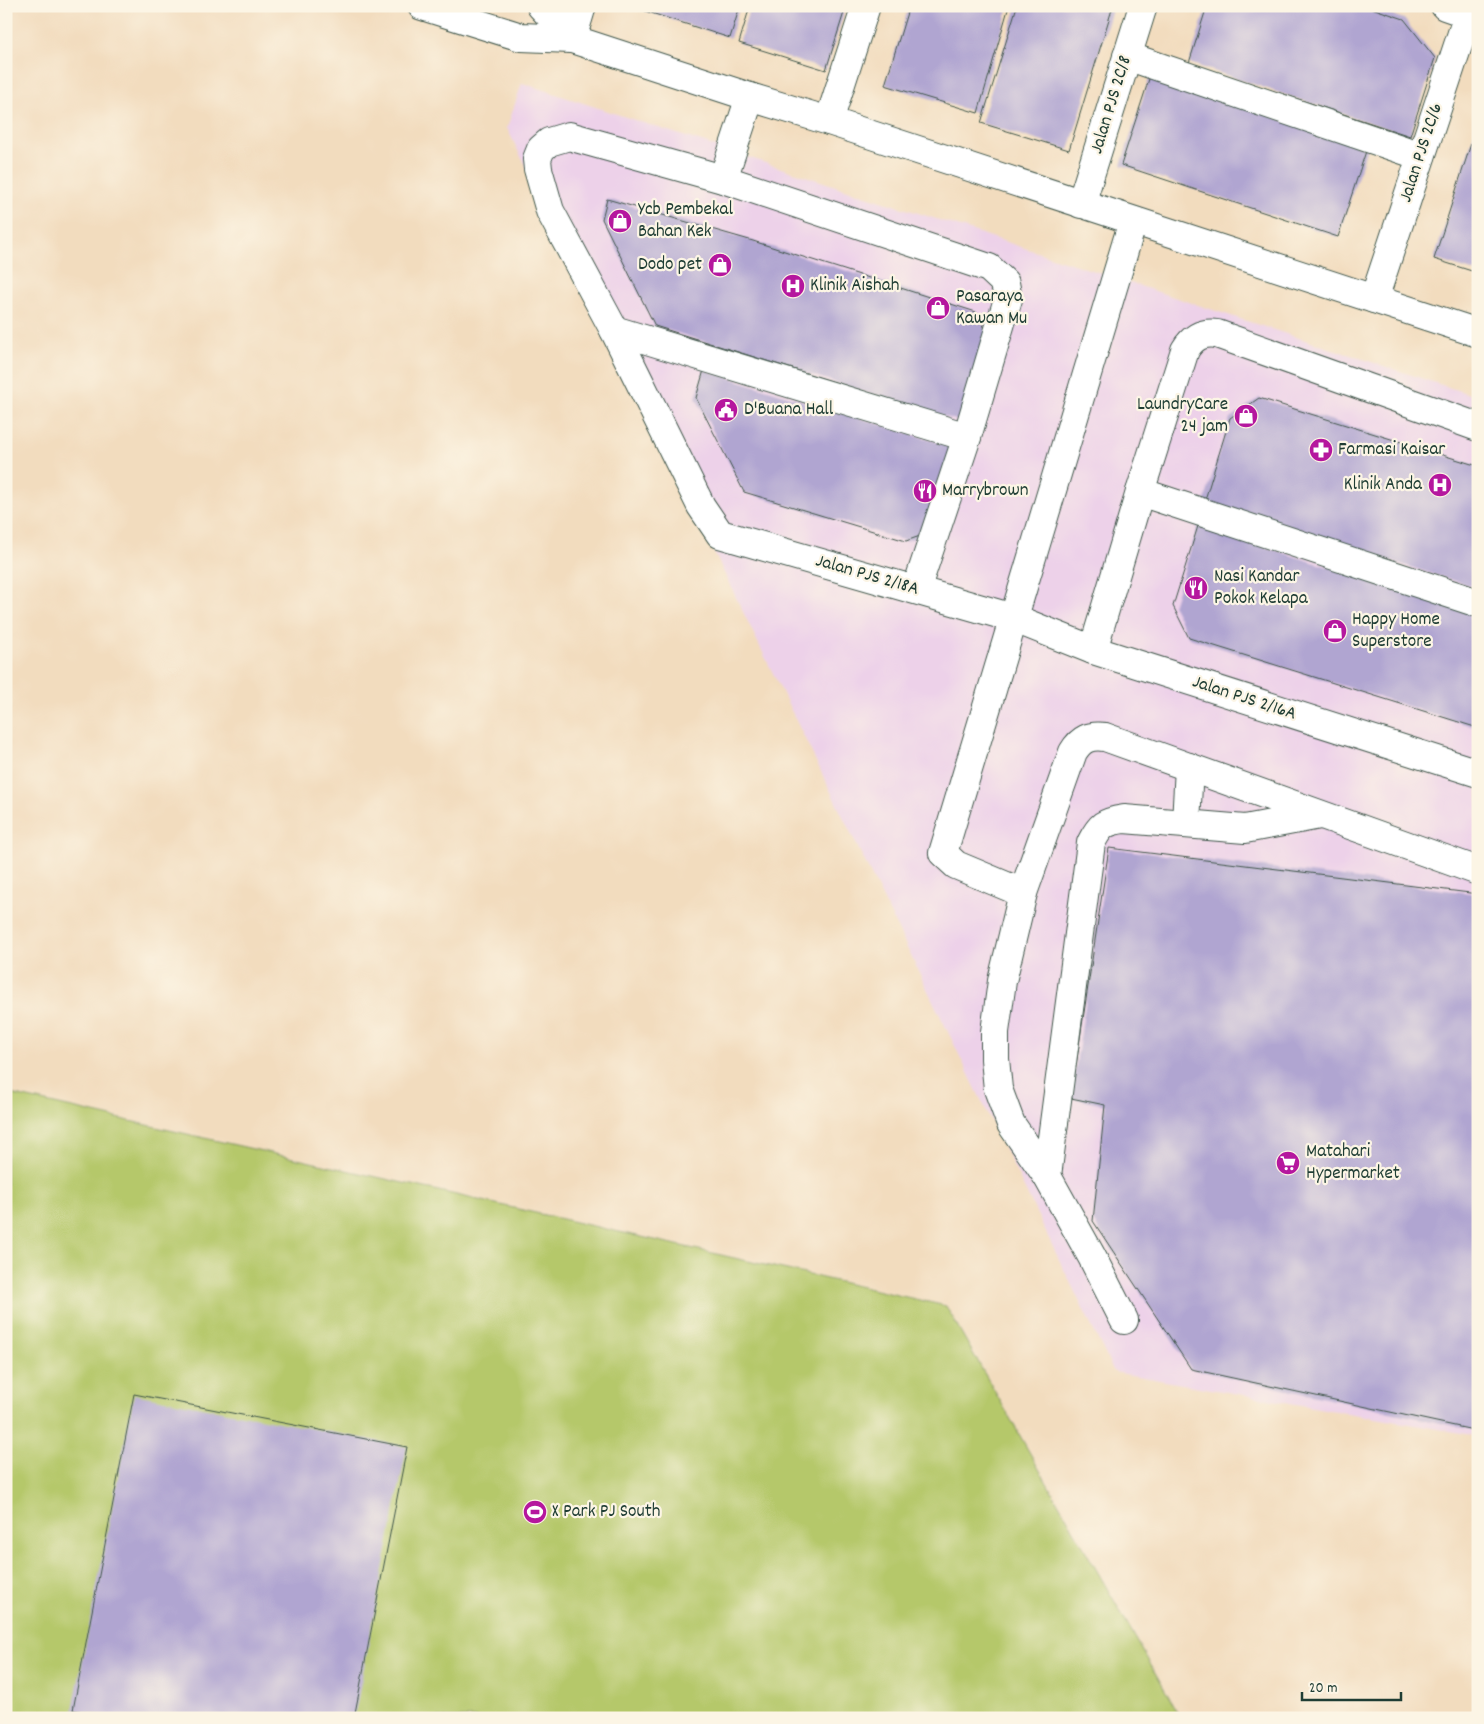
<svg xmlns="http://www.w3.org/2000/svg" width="1484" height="1724" viewBox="0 0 1484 1724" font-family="Dekko,sans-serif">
  <rect width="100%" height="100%" fill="#fcf5e5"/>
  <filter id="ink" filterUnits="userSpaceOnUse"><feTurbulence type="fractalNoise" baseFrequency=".02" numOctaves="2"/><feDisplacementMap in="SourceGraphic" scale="10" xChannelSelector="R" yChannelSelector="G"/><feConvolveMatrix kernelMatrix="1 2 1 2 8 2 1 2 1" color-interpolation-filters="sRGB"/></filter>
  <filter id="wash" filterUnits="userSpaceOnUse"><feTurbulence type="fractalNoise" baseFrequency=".0096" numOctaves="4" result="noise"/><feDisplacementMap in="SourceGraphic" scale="20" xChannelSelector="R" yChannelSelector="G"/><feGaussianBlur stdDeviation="1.12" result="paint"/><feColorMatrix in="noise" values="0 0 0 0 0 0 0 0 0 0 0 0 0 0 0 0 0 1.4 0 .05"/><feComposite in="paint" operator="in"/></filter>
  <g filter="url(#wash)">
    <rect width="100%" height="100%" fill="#f2dcbe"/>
    <path fill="#edd1e9" d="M522,83l956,314v1039l-364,-64 -607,-1244z"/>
    <path fill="#b5c86b" stroke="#6a8250" d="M6,1093l940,213 235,412h-1175z"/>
    <g id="blocks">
      <g fill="#b0a5d1">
        <path d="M647,6h93l-10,32 -85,-27z"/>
        <path d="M750,6h96l-20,64 -87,-27z"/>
        <path d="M909,6h100l-31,107 -93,-28z"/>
        <path d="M1017,6h96l-44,144 -88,-27z"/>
        <path d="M1207,6h159l38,13 31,39 -25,78 -221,-73z"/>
        <path d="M1150,76l217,72 -29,89 -217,-72z"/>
        <path d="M1477,125h1v148l-44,-14z"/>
        <path d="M607,199l146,42 223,71 15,27 -26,84 -310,-97 -53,-107z"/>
        <path d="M704,370l255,79 -25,82 -28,10 -162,-49 -48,-94z"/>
        <path d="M1259,398l219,68v122l-274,-85 26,-85z"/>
        <path d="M1198,526l280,88v114l-289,-90 -16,-32z"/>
        <path d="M1109,848l369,46v537l-287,-62 -98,-148 12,-116 -34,-7z"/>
        <path d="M134,1394l273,53 -53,271h-243l-38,-8z"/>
      </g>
    </g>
  </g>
  <g filter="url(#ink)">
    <use href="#blocks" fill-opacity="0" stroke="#3f5549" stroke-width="1"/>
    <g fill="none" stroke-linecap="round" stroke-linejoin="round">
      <g stroke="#3f5549" stroke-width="30">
        <g id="minor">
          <path d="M422,6l99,31 51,2 178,58 79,24 649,212"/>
          <path d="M541,6l31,33"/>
          <path d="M1445,6l23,8"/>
          <path d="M572,39l10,-33"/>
          <path d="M1127,56l294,100"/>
          <path d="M829,121l37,-115"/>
          <path d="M723,179l27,-82"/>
          <path d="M1081,204l62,-198"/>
          <path d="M1374,299l97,-293"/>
          <path d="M614,330l353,107"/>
          <path d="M1140,492l338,111"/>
          <path d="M916,590l51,-153 41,-138 -3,-16 -16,-15 -266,-89 -154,-43 -20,6 -8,7 -4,10 1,10 12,42 64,119 87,176 19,28 293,84 80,32 385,123"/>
          <path d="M1093,650l47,-158 45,-142c8,-13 17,-18 32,-16l261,93"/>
          <path d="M1186,823l3,-56"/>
          <path d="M1023,893l-67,-28 -13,-12 190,-632"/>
          <path d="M1047,1176l44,-333c9,-18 13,-21 33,-24l121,10 75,-14"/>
          <path d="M1124,1320l-32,-63 -45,-81 -36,-52 -13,-35 -3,-30v-27l7,-51 21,-88 50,-141c8,-13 16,-17 32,-15l373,134"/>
        </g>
      </g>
      <use href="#minor" stroke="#fff" stroke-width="28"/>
    </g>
  </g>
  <defs>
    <g id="shop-disc" transform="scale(1.25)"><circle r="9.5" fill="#b5179e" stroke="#fcf5e5"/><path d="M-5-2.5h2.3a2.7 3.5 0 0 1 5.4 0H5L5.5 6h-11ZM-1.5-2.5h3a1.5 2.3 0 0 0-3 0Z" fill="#fff"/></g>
    <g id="hospital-disc" transform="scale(1.25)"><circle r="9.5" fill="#b5179e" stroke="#fcf5e5"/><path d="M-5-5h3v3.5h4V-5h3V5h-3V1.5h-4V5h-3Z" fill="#fff"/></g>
    <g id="civic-disc" transform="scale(1.25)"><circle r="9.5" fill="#b5179e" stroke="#fcf5e5"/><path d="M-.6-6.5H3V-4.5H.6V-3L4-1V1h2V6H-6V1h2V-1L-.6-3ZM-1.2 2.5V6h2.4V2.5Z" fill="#fff"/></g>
    <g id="pharmacy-disc" transform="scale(1.25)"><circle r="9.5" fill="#b5179e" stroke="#fcf5e5"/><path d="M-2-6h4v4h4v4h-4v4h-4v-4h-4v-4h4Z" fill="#fff"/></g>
    <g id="restaurant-disc" transform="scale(1.25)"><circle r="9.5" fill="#b5179e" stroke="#fcf5e5"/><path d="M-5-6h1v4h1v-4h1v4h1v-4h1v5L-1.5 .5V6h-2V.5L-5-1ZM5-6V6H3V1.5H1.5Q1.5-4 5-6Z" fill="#fff"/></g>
    <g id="supermarket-disc" transform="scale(1.25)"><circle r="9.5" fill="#b5179e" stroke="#fcf5e5"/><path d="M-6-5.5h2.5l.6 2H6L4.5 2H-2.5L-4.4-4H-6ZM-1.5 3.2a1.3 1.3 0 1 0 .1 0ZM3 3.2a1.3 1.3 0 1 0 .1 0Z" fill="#fff"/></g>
    <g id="stadium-disc" transform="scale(1.25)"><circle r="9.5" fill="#b5179e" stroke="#fcf5e5"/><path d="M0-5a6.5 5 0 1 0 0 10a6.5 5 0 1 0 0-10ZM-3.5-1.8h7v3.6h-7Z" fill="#fff"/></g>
  </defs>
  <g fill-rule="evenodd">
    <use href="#shop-disc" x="620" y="221"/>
    <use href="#shop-disc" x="720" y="265"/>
    <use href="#hospital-disc" x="793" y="286"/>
    <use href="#shop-disc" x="938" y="308"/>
    <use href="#civic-disc" x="726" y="410"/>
    <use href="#shop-disc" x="1246" y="416"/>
    <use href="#pharmacy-disc" x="1321" y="450"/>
    <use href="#hospital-disc" x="1440" y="485"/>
    <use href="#restaurant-disc" x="925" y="491"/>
    <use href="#restaurant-disc" x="1196" y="588"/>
    <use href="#shop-disc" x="1335" y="631"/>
    <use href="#supermarket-disc" x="1288" y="1163"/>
    <use href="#stadium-disc" x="535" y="1512"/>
  </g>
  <g text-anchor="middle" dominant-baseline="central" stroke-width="4.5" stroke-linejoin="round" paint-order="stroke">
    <g font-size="19" fill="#1f3d34" stroke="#fcf5e5">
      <text transform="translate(1112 105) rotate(-73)">Jalan PJS 2C/8</text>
      <text transform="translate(1422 153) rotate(-72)">Jalan PJS 2C/6</text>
      <text transform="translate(867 576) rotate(16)">Jalan PJS 2/18A</text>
      <text transform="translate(1244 699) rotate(18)">Jalan PJS 2/16A</text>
    </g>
    <g font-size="19" fill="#1f3d34" stroke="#fcf5e5" text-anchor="start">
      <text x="638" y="210">Ycb Pembekal<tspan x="638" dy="22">Bahan Kek</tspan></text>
      <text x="702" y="265" text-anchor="end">Dodo pet</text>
      <text x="810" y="286">Klinik Aishah</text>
      <text x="956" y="297">Pasaraya<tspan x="956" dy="22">Kawan Mu</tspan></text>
      <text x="1228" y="405" text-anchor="end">LaundryCare<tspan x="1228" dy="22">24 jam</tspan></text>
      <text x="744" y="410">D'Buana Hall</text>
      <text x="1338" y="450">Farmasi Kaisar</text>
      <text x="1422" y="485" text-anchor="end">Klinik Anda</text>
      <text x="942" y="491">Marrybrown</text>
      <text x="1214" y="577">Nasi Kandar<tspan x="1214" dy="22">Pokok Kelapa</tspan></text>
      <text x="1352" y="620">Happy Home<tspan x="1352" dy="22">Superstore</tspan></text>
      <text x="1306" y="1152">Matahari<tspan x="1306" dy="22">Hypermarket</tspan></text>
      <text x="552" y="1512">X Park PJ South</text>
    </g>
  </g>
  <rect width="1484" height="1724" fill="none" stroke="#fcf5e5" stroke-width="25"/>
  <path d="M1302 1692v8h99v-8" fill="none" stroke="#1f3d34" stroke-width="2.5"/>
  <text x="1309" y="1692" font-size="15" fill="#1f3d34" stroke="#fcf5e5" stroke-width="4" paint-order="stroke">20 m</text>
</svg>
